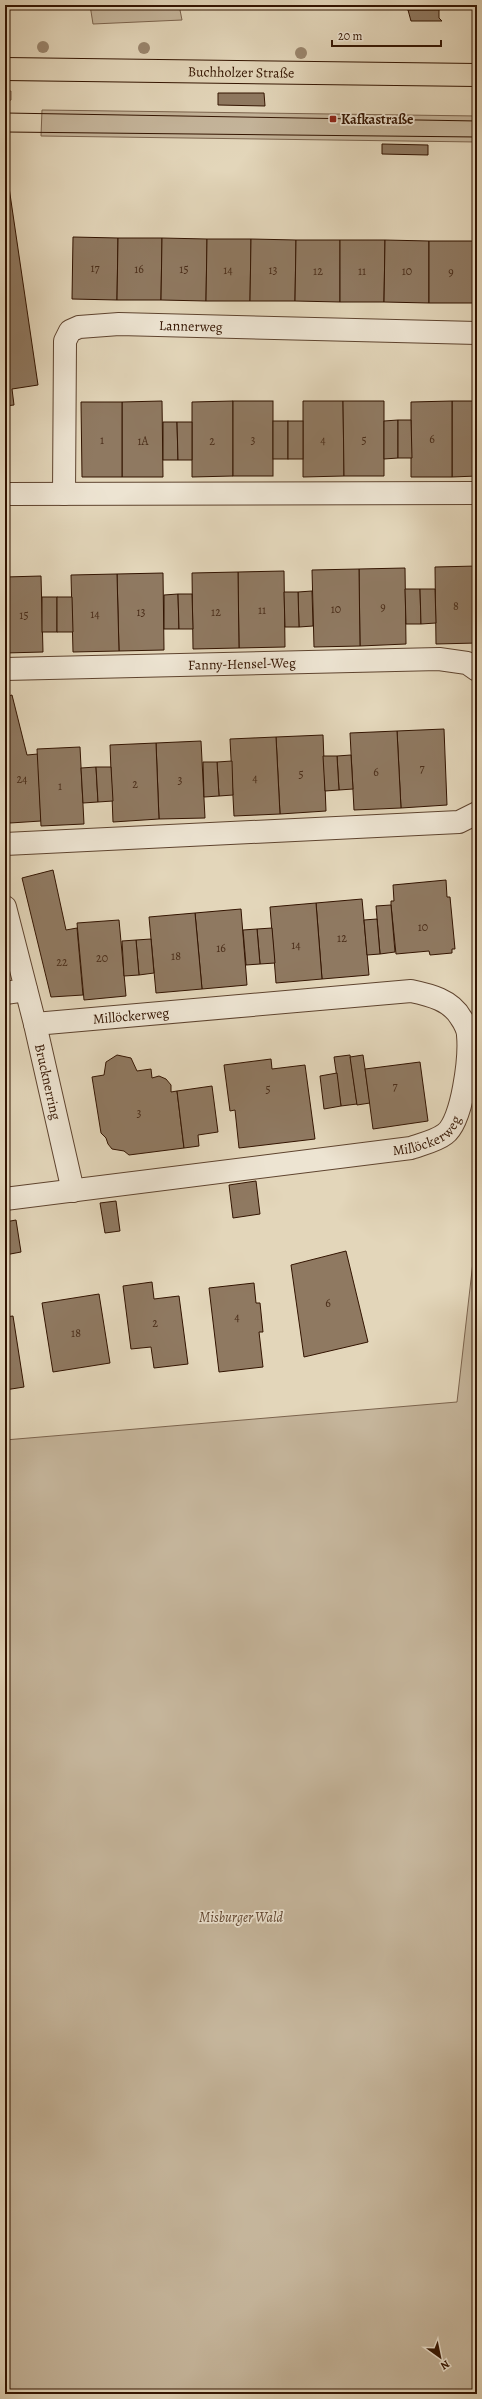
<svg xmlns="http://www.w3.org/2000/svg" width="482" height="2399" viewBox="0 0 482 2399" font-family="Alegreya,serif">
  <rect width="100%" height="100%" fill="#e3d6ba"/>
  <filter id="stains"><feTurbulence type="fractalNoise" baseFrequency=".005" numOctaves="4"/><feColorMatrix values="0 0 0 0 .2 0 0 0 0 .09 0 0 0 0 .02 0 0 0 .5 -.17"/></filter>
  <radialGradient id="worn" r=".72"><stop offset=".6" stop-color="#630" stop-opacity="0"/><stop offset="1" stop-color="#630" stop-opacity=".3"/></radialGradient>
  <g fill="#c5b59b" stroke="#7c644e">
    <path d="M90,5h89l3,15 -89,4z"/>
    <path d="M5,91h6v9l-3,1 -1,39h-2z"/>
    <path d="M42,110l435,6v26l-436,-6z"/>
    <path d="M477,1227v1167h-472v-954l452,-38z"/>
  </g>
  <g fill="#8f7961" stroke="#331401">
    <rect x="408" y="5" width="31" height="5"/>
    <path d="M408,10h31v8l3,3h-31z"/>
    <path d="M218,93h46l1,13 -47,-1z"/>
    <path d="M382,144l46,1v10l-46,-1z"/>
    <path d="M5,160l33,225 -26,4 2,16 -9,1z"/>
    <path d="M73,237l45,1 -1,62 -45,-1z"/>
    <path d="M118,238h44l-1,62h-44z"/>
    <path d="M162,238l45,1 -1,62 -45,-1z"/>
    <path d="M207,239h44l-1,62h-44z"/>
    <path d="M251,239l45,1 -1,61h-45z"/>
    <path d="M296,240h44v62l-45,-1z"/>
    <path d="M340,240h45l-1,62h-44z"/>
    <path d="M385,240l44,1v62l-45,-1z"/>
    <path d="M429,241h45l-1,62h-44z"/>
    <path d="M474,241h3v62h-4z"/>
    <path d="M162,401l1,76h-41v-75z"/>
    <path d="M233,401v75l-41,1v-75z"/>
    <rect x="233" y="401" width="40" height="75"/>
    <path d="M303,401h40l1,75 -41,1z"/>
    <path d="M343,401h41v75h-40z"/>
    <path d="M452,401h25v75l-25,1z"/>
    <path d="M452,401v76h-41v-75z"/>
    <path d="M81,402h41v75h-40z"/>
    <path d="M398,420v38l-14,1v-38z"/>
    <path d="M398,420h13l1,38h-14z"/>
    <rect x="273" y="421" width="15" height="38"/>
    <rect x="288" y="421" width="15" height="38"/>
    <path d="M163,422h14l1,38h-15z"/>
    <path d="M177,422h15v38h-14z"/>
    <path d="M477,566v77l-41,1 -1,-77z"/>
    <path d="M405,568l1,76 -46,2 -1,-77z"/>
    <path d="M359,569l1,77 -46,1 -2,-77z"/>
    <path d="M284,571l1,76 -46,1 -1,-76z"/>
    <path d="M238,572l1,76 -46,1 -1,-76z"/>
    <path d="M163,573l1,77 -45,1 -2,-77z"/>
    <path d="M117,574l2,77 -46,1 -2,-77z"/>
    <path d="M41,576l2,76 -38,1v-76z"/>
    <path d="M405,589h15l1,35h-15z"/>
    <path d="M420,589h15l1,34 -15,1z"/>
    <path d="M312,591l1,35 -14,1 -1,-35z"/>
    <path d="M284,592h14l1,35h-14z"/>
    <path d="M178,594l1,35h-15v-34z"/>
    <path d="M178,594h14l1,35h-14z"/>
    <rect x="42" y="597" width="15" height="35"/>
    <path d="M57,597h15l1,35h-16z"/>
    <path d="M12,695l15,60 11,-1 3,67 -31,2 -5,-19v-107z"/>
    <path d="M444,729l3,76 -46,3 -4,-77z"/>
    <path d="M397,731l4,77 -47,2 -4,-77z"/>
    <path d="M323,735l3,76 -46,3 -4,-77z"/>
    <path d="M276,737l4,77 -46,2 -4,-77z"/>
    <path d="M201,741l4,77 -46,1 -3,-76z"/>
    <path d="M156,743l3,76 -46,3 -3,-77z"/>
    <path d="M80,747l4,77 -43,2 -4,-77z"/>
    <path d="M351,755l2,34 -14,1 -2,-34z"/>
    <path d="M323,756h14l2,34 -14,1z"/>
    <path d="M232,761l1,34 -14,1 -2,-34z"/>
    <path d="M203,762h14l2,34 -15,1z"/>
    <path d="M96,767l2,35 -15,1 -2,-35z"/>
    <path d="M96,767h15l2,34 -15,1z"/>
    <path d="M53,870l13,60 11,-2 6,67 -32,2 -29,-119z"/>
    <path d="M446,880l1,17h3l5,52h-3v4l-22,2 -1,-4 -33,3 -5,-49v-4h3l-1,-16z"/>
    <path d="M362,899l7,76 -47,4 -6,-76z"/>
    <path d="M316,903l6,76 -46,4 -6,-76z"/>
    <path d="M391,905l4,47 -15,2 -4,-48z"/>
    <path d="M241,909l6,76 -45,4 -7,-76z"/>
    <path d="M195,913l7,76 -46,4 -7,-76z"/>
    <path d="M377,919l3,35 -13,1 -3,-35z"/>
    <path d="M119,920l7,76 -42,4 -7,-77z"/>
    <path d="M272,928l3,35 -15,1 -3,-35z"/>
    <path d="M257,929l3,35 -14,1 -3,-35z"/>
    <path d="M151,939l3,34 -15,2 -3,-35z"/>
    <path d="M136,940l3,35 -15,1 -2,-35z"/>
    <path d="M117,1055l14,3 6,13 14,-2 1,9 7,-2 7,3 5,6v7l6,-1 7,57 -55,7 -5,-4 -12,-2 -4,-5 -2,-6 -5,-5 -9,-56 12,-2 2,-13z"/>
    <path d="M350,1055l7,49 -16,2 -7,-49z"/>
    <path d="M363,1055l7,48 -13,2 -7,-48z"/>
    <path d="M271,1059l1,10 33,-4 10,74 -76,9 -4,-38 -5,1 -6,-46z"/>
    <path d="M420,1062l8,59 -55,8 -8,-60z"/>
    <path d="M337,1073l4,33 -17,3 -4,-33z"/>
    <path d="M212,1086l6,46 -20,3 1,11 -15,2 -7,-57z"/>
    <path d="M256,1181l4,33 -27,4 -4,-33z"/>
    <path d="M116,1201l4,30 -15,2 -5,-30z"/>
    <path d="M16,1220l5,32 -16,3v-33z"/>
    <path d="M346,1251l22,91 -64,15 -13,-92z"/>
    <path d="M152,1282l2,17 25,-3 9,68 -34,4 -3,-21 -20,2 -8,-63z"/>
    <path d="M254,1283l2,20h4l3,29h-4l4,35 -44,5 -10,-84z"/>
    <path d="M99,1294l11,69 -57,9 -11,-69z"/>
    <path d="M13,1316l11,71 -19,3v-73z"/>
  </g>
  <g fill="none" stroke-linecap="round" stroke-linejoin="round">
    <g stroke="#5f442f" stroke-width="24">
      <g id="minor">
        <path d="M5,494l472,-1"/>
        <path id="s1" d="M64,494l1,-153 5,-10 9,-4 40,-3 358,9"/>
        <path id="s2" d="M5,669l434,-10 28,4 10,7"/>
        <path d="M5,844l454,-22 18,-9"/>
        <path id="s3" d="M5,907l30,117 38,167"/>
        <path d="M5,993l21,-3"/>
        <path id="s4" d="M5,1199l406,-51c11,-4 25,-7 34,-14 18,-13 25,-78 23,-99 0,-5 -4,-13 -7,-17 -10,-18 -31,-23 -50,-27l-376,33"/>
      </g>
    </g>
    <g stroke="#331401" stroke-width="24">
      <g id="major">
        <path id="s5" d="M5,69l472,6"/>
      </g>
    </g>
    <use href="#minor" stroke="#ede4d2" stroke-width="22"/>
    <use href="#major" stroke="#e3d6ba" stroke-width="22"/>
    <g stroke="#331401" stroke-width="1">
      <path d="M5,113l472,8"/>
      <path d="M5,132l472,5"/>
    </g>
  </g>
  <g fill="#9a866e">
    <circle cx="43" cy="47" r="6"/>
    <circle cx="144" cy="48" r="6"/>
    <circle cx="301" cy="53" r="6"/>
  </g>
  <rect fill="#8f2418" stroke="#ede4d2" stroke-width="1.5" x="329" y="115" width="8" height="8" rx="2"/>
  <g text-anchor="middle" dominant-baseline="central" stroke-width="3.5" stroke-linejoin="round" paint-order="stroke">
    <g font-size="12" fill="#4a2d19">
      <text x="95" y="268">17</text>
      <text x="139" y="269">16</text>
      <text x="184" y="269">15</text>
      <text x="228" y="270">14</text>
      <text x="273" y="270">13</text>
      <text x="318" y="271">12</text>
      <text x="362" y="271">11</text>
      <text x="407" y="271">10</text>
      <text x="451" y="272">9</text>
      <text x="432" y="439">6</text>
      <text x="102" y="440">1</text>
      <text x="253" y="440">3</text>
      <text x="323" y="440">4</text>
      <text x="364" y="440">5</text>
      <text x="143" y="441">1A</text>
      <text x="212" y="441">2</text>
      <text x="456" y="606">8</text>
      <text x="383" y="607">9</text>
      <text x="336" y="609">10</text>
      <text x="262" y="610">11</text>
      <text x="141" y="612">13</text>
      <text x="216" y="612">12</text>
      <text x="95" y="614">14</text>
      <text x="24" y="615">15</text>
      <text x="422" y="768">7</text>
      <text x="376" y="772">6</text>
      <text x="301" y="774">5</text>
      <text x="255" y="778">4</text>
      <text x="22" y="779">24</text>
      <text x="180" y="780">3</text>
      <text x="135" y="784">2</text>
      <text x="60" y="786">1</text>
      <text x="423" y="927">10</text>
      <text x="342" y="938">12</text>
      <text x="296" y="945">14</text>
      <text x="221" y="948">16</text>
      <text x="176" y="956">18</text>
      <text x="102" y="958">20</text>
      <text x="62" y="962">22</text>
      <text x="395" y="1086">7</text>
      <text x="268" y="1089">5</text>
      <text x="139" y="1113">3</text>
      <text x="328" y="1303">6</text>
      <text x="237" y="1317">4</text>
      <text x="155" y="1323">2</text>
      <text x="76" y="1333">18</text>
    </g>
    <g font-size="14" fill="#331401" stroke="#ede4d2">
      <text stroke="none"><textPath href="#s5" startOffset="236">Buchholzer Straße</textPath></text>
      <text stroke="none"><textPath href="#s1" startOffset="286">Lannerweg</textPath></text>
      <text stroke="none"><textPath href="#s2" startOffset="237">Fanny-Hensel-Weg</textPath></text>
      <text transform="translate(131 1016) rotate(-5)">Millöckerweg</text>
      <text stroke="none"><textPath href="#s3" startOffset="180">Brucknerring</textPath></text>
      <text stroke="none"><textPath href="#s4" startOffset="429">Millöckerweg</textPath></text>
    </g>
    <g font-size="14" font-weight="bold" fill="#331401" stroke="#ede4d2" text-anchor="start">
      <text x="341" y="119">Kafkastraße</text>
    </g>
    <g font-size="14" font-style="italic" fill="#5f442f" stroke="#ede4d2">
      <text x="241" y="1917">Misburger Wald</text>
    </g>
  </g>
  <rect width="482" height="2399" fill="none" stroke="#e3d6ba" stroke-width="20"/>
  <rect x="6" y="6" width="470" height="2387" fill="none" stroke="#331401" stroke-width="2"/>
  <rect x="10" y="10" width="462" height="2379" fill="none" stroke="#331401"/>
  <g transform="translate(440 2357) rotate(147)" stroke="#ede4d2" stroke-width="3" paint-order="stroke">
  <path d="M0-3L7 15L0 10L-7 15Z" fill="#331401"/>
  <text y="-6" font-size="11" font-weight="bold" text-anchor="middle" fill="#331401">N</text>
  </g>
  <path d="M332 40v6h109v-6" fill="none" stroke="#331401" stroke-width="2"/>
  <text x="338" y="40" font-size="12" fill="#331401" stroke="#ede4d2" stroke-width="3" paint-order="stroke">20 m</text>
  <rect width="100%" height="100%" filter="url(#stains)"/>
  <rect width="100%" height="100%" fill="url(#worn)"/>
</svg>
